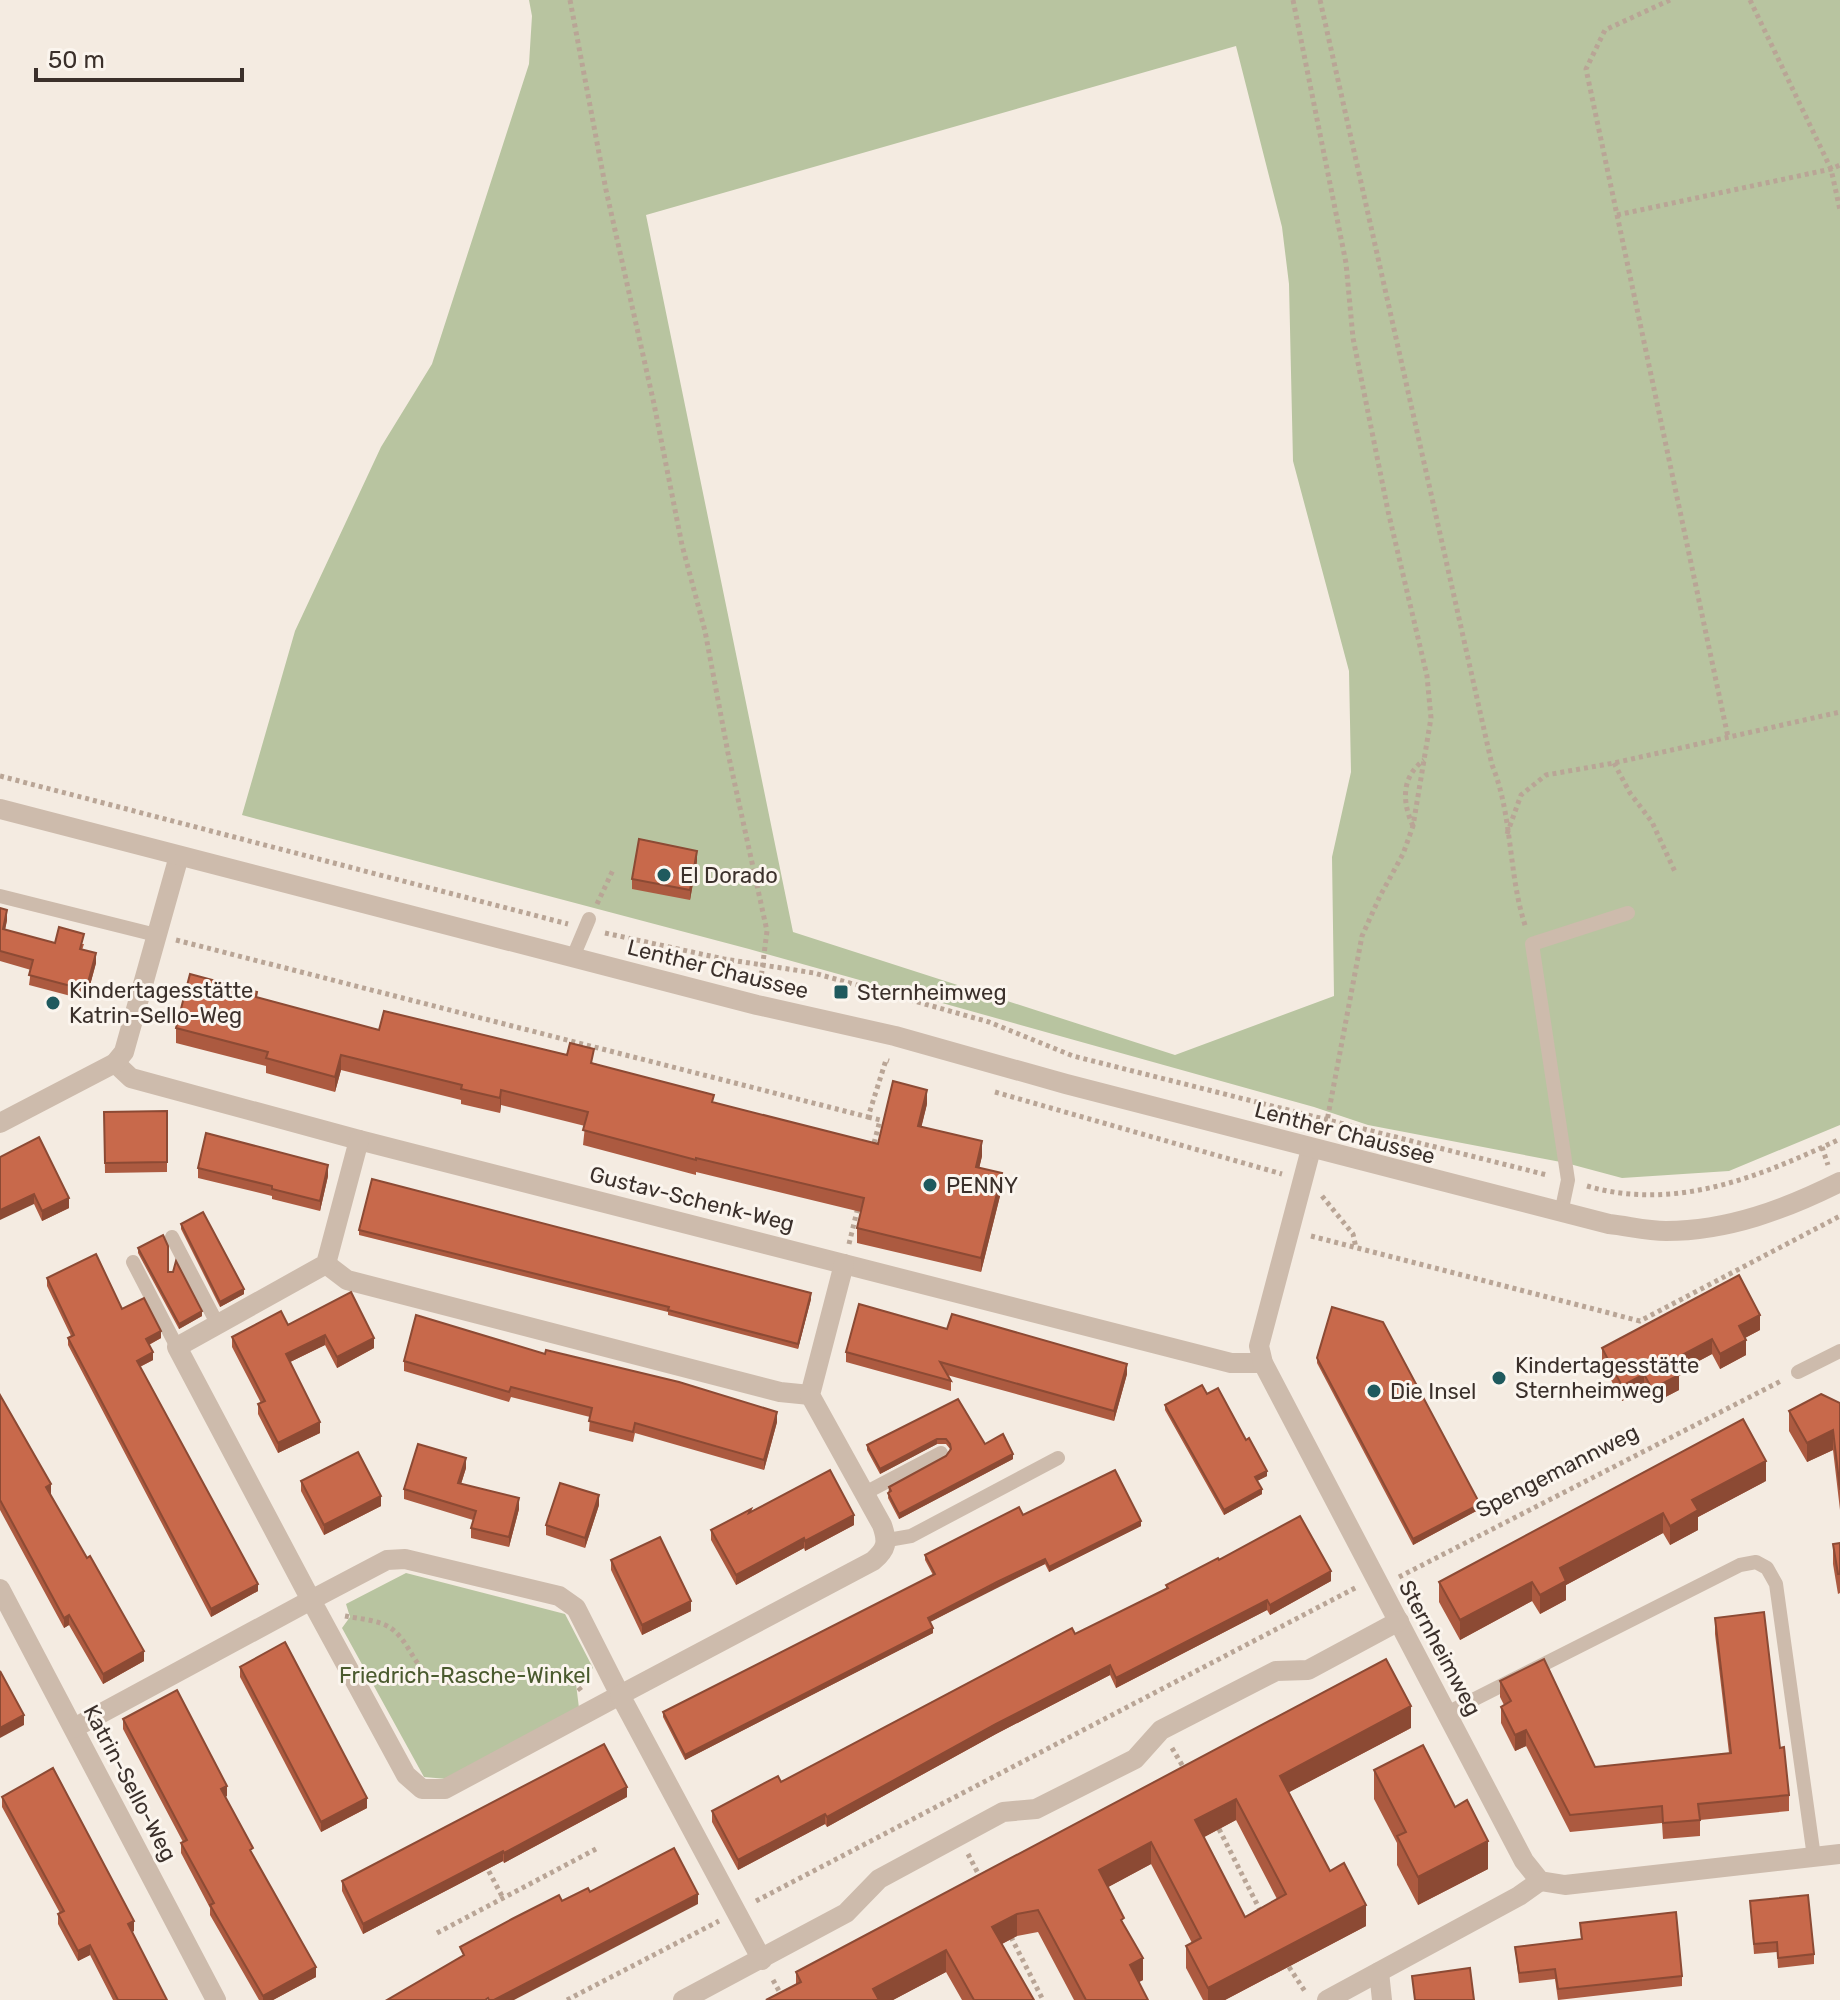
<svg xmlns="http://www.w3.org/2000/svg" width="1840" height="2000" viewBox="0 0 1840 2000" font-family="Rubik,sans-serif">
  <rect width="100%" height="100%" fill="#f4ebe1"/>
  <g fill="#b8c4a0" fill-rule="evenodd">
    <path d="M529,0h1311v1125l-111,46 -107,7 -56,-15 -198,-38 -54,-18 -565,-158 -507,-134 53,-184 86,-184 51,-83 97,-300 3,-48zM1236,46l46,181 7,57 4,177 56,210 2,101 -19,85 2,139 -159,59 -382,-123 -147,-717z"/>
    <path d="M406,1573l159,41 28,54 -17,16 3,24 -132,71 -23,-2 -82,-149 8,-11 -4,-13z"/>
  </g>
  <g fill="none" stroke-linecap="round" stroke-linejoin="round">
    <g stroke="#b9a596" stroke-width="5" stroke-dasharray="4 4" stroke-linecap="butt">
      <path d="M570,0l36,190 48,214 28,141 23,86 23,122 39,178 -7,55"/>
      <path d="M1293,0l53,263 7,75 35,173 39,165 4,42 -18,108 -10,28 -23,42 -18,40 -35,185"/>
      <path d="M1320,0l172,765c21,50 16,111 34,163"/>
      <path d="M1670,0l-65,30 -19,39 142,668"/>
      <path d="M1750,0l81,169 9,41"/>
      <path d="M1617,215l214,-46 9,-4"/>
      <path d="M1614,763l16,30 22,29 24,52"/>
      <path d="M0,776l568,148"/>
      <path d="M1413,826c-11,-24 -12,-49 11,-66"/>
      <path d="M1507,834l14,-39 25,-20 68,-12 226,-51"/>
      <path d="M597,904l16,-34"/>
      <path d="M605,933l119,26 90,14 175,49 84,34 474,119"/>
      <path d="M176,940l692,177 18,-57 3,1"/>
      <path d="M995,1092l287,82"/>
      <path d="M868,1117l12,3 -7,27"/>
      <path d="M1822,1147l6,18"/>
      <path d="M1587,1186c89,26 174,-10 253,-47"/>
      <path d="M1322,1196l31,38 3,14"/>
      <path d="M1311,1236l329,85 200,-105"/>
      <path d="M849,1244l9,-37"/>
      <path d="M1399,1577l382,-196"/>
      <path d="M345,1616c15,3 35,4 47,13 22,17 22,48 56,53 39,5 107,-30 134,10"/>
      <path d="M1172,1748l13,22"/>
      <path d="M1219,1829l43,85"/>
      <path d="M968,1854l14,27"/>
      <path d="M485,1864l18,34"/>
      <path d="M756,1901l601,-314"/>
      <path d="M437,1933l159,-84"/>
      <path d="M1011,1937l32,63"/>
      <path d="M1289,1967l17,26"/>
      <path d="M773,1980l11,20"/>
      <path d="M567,2000l152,-79"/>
    </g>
    <g stroke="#cdbbac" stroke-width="14">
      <path d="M0,896l156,39"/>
      <path d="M573,957l16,-38"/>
      <path d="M1561,1213l7,-33 -36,-236 96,-31"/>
      <path d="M172,1237l46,88"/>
      <path d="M133,1262l44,85"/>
      <path d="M1798,1372l42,-21"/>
      <path d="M865,1493l76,-40"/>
      <path d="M888,1540l23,-4 147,-78"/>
      <path d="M1447,1713l293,-148 16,-3 11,6 9,16 38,273"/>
    </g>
    <g stroke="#cdbbac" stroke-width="20">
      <path d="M115,1063l16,15 228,62 872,223h32"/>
      <path d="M0,1123l115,-60 9,-11 55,-196"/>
      <path d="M1311,1149l-52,197 4,17 261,498 16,20 25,4 275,-31"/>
      <path d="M326,1264l21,16 433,112 30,3"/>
      <path d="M0,1589l216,411"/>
      <path d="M74,1728l237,-128 95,175 16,14h23l175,-94 -44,-87 -17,-12 -154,-37 -18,1 -76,40 -134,-253 149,-83 33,-124"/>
      <path d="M762,1960l-142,-265 253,-134c14,-12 15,-19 9,-36l-72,-130 34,-131"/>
      <path d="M1379,1972l3,28"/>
      <path d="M683,2000l163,-87 33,-34 124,-67 33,-3 99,-50 26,-29 115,-59 32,-1 91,-49"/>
      <path d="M1327,2000l192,-104 21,-15"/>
    </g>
    <path stroke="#cdbbac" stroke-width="20" d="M0,809l757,196 138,31 171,48 543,140c19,2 38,7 57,7 62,0 120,-22 174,-49"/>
  </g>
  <g fill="#ac5a40" fill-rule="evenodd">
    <path d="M697,861l-7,39 -58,-11v-10z"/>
    <path d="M0,908l7,12 -2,10 50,13 29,1 -2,6 14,13 -10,37 -57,-15 2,-15 -31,-9z"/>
    <path d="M257,997l122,33 215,33 120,40 164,41 49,-40 -6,23 61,29 -3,12 23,20 -21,84 -124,-29v-15l4,-16 -165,-40v3l-113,-30 2,-19 -84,-21 -1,8 -39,-9v-4l-120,-30 -6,22 -69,-19v-7l-90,-23v-15z"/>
    <path d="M167,1111v61l-62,1 -1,-61z"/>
    <path d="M0,1157l69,51 -27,13 -8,-17z"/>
    <path d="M198,1168l130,8 -8,35 -48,-12v-3l-74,-18z"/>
    <path d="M181,1224l63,70 -24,13 -39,-78z"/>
    <path d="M359,1230l452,69 -13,50 -130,-34v-3l-309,-77z"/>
    <path d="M138,1248l30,24 34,44 -23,13 -41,-76z"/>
    <path d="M47,1278l75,31 39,29 -12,7 4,15 -13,7 118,224 -47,26 -143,-272v-7l3,-2 -24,-50z"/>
    <path d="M288,1325l86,23 -37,20 -12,-23 -35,17 30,71 -42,20 -20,-39v-10l3,-1 -29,-56v-10z"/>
    <path d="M947,1329l180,45 -13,47 -167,-46 4,6v10l-105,-29v-10z"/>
    <path d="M1760,1330l-15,8 1,17 -26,14 -8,-15 -34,18 1,18 -27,14 -8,-15 -22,12 -20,-38v-15z"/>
    <path d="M545,1354l232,68 -13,48 -129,-37 -2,9 -44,-11 1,-14 -79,-20 -2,5 -105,-31v-10z"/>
    <path d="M1317,1358l163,151 -67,36 -96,-182z"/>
    <path d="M1207,1394l39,46 21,36 -10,5 5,13 -38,21 -59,-105v-5z"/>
    <path d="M0,1395l51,99h-1l94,167 -41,23 -34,-59 -5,3 -64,-118z"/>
    <path d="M958,1399l27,45 28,15 -114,60 -11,-21 1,-11 57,-31 4,-7 -4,-5h-9l-57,30 -13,-24v-5z"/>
    <path d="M1840,1403v107l-7,-60 -26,12 -18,-31v-20z"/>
    <path d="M466,1468l-5,16 58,25 -10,38 -38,-9v-10l2,-8 -69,-21v-10z"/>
    <path d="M301,1481l80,25 -57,29 -23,-44z"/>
    <path d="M1766,1481l-68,36v13l-28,15 -7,-12 -97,52v15l-26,14 -8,-13 -72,39 -21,-38v-20z"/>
    <path d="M599,1505l-14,43 -39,-13v-10z"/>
    <path d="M751,1512l103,13 -49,26 -1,-3 -68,37 -25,-45v-10z"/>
    <path d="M1023,1515l118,11 -92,46 -4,-8 -48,23 -67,35 3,11 -248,127 -22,-43v-5l270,-137 -8,-15v-5z"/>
    <path d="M1840,1543v50l-2,1 -5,-30v-20z"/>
    <path d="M611,1560l80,51 -49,24 -31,-65z"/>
    <path d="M1219,1560l112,21 -61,34 -3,-5 -151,78 -6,-13 -114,59 -169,93 -2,-3 -87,46 -26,-48v-11l69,-29 385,-193v-4z"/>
    <path d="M1715,1618l65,130 9,47v16l-89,9v16l-37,3 -1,-16 -92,9 -44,-86 -11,5 -14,-28v-16l3,-2 -4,-8v-16l95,86 134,-14 -14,-119z"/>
    <path d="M240,1667l127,141 -46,24 -81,-155z"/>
    <path d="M123,1719l104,77 -2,1 28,60 63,120 -43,23h-14l-49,-85v-7l-29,-55v-10l2,-1 -60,-113z"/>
    <path d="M1411,1728l-122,64 41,79 36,55 -141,74h-22l-17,-32v-22l6,-3 -41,-79 -43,23 16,38 19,55 -5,2 10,18h-74l-36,-68 -21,4 -15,8 32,56h-72l-16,-28 -53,28h-127l30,-16v-12zM1236,1820l41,79 -32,18 -41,-80z"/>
    <path d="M1374,1770l81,37 33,62 -70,36 -21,-40v-22l-23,-44z"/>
    <path d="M2,1797l132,134 -2,1 35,68h-54l-23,-45 -12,6 -20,-37v-10l2,-1 -58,-106z"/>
    <path d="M627,1797l-123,66 -1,-2 -140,73 -21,-43v-10z"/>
    <path d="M1750,1901l64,53v10l-36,4 -1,-16 -23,2z"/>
    <path d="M1580,1923l102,53v10l-124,14 -3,-21 -36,4 -4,-36 66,-8z"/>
  </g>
  <g fill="#8c4a34">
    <path d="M697,851v10l-7,39v-10z"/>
    <path d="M7,910v10l-4,19v-10z"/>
    <path d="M96,953v10l-10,37v-10z"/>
    <path d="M341,1055v15l-6,22v-15z"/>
    <path d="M501,1090v15l-1,8v-15z"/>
    <path d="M927,1090v14l-9,37v-15z"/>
    <path d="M982,1141v15l-6,26v-15z"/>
    <path d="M328,1165v11l-8,35v-10z"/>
    <path d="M1002,1173v15l-21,84v-14z"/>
    <path d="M34,1194v10l-34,16v-10z"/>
    <path d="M69,1198v10l-27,13v-10z"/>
    <path d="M244,1289v5l-24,13v-5z"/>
    <path d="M811,1293v6l-13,50v-5z"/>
    <path d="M202,1311v5l-23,13v-5z"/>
    <path d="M1760,1315v15l-21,11v-15z"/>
    <path d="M161,1331v7l-15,8v-7z"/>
    <path d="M325,1335v10l-39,19v-10z"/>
    <path d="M374,1338v10l-37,20v-11z"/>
    <path d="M1712,1339v15l-41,22v-15z"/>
    <path d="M1746,1340v15l-26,14v-15z"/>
    <path d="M153,1352v8l-16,8v-7z"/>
    <path d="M1127,1364v10l-13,47v-10z"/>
    <path d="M1644,1374v15l-22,12v-15z"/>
    <path d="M1679,1375v15l-27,14v-15z"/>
    <path d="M777,1412v10l-13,48v-10z"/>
    <path d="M320,1422v11l-42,20v-10z"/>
    <path d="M1833,1430v20l-26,12v-19z"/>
    <path d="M937,1439v5l-57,30v-5z"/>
    <path d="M1013,1454v5l-114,60v-5z"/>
    <path d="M466,1458v10l-8,25v-10z"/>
    <path d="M1766,1461v20l-68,36v13l-28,15v-19l22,-26z"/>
    <path d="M1267,1471v5l-12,6v-5z"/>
    <path d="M51,1484v10l-5,3v-10z"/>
    <path d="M1262,1489v5l-38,21v-5z"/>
    <path d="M599,1495v10l-14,43v-10z"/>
    <path d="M381,1496v10l-57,29v-10z"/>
    <path d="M519,1498v11l-10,38v-10z"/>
    <path d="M1480,1504v5l-67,36v-6z"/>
    <path d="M1663,1513v20l-97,52v15l-26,14v-19l20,-27z"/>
    <path d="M854,1515v10l-49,26v-10z"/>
    <path d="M1141,1521v5l-92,46v-5z"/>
    <path d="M804,1538v10l-68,37v-10z"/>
    <path d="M1045,1559v5l-117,59v-5z"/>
    <path d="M1331,1571v10l-61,34v-10z"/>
    <path d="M1532,1582v19l-72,39v-20z"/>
    <path d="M258,1584v7l-47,26v-8z"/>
    <path d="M1267,1600v10l-151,78v-10z"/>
    <path d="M691,1601v10l-49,24v-10z"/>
    <path d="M69,1615v10l-5,3v-10z"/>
    <path d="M933,1628v5l-248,127v-5z"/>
    <path d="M144,1651v10l-41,23v-10z"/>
    <path d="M1110,1665v10l-114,59 -169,93v-10l169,-93z"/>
    <path d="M1411,1706v22l-131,69v-21z"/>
    <path d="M24,1715v10l-24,13v-10z"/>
    <path d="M1526,1730v16l-11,5v-16z"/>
    <path d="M227,1786v10l-6,3v-10z"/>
    <path d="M627,1787v10l-123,66v-10z"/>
    <path d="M367,1798v10l-46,24v-10z"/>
    <path d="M1236,1799v21l-41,22v-22z"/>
    <path d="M825,1814v10l-87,46v-10z"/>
    <path d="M1488,1841v28l-70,36v-28z"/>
    <path d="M1151,1842v22l-52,28v-22z"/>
    <path d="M503,1851v10l-140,73v-10z"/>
    <path d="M698,1894v10l-184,96h-20z"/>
    <path d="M1366,1905v21l-141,74h-17v-12z"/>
    <path d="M1017,1914v22l-25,13v-22z"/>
    <path d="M134,1921v10l-6,3v-10z"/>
    <path d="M90,1945v10l-12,6v-10z"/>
    <path d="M946,1950v22l-53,28h-20v-11z"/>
    <path d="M1143,1958v22l-13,7v-22z"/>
    <path d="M316,1967v10l-43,23h-10v-4z"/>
  </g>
  <g fill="#c8694b" stroke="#8c4a34" stroke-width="2" fill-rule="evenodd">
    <path d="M639,839l58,12 -7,39 -58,-11z"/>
    <path d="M0,908l7,2 -4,19 52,14 4,-16 25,7 -4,15 16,4 -10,37 -57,-15 4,-15 -33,-9z"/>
    <path d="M190,974l67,18 -1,5 123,33 5,-19 183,44 3,-12 24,6 -3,14 123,32 -2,7 166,42 15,-63 34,9 -9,36 64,15 -6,26 26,6 -21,85 -124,-30 7,-30 -168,-40v2l-113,-30 5,-18 -87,-22 -1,8 -39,-9 1,-4 -121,-30 -6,22 -69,-19 2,-6 -92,-24z"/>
    <path d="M167,1111v51l-62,1 -1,-51z"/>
    <path d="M206,1133l122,32 -8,36 -48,-12v-3l-74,-18z"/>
    <path d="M39,1137l30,61 -27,13 -8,-17 -34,16v-53z"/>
    <path d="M372,1179l439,114 -13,51 -130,-34 1,-3 -310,-77z"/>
    <path d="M203,1212l41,77 -24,13 -39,-78z"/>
    <path d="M163,1235l5,11v26h5l3,-11 26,50 -23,13 -41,-76z"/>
    <path d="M96,1254l26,55 22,-11 17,33 -15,8 7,13 -16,9 121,223 -47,25 -143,-271 6,-3 -27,-57z"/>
    <path d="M1739,1275l21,40 -21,11 7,14 -26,14 -8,-15 -41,22 8,14 -27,14 -8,-15 -22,12 -20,-38z"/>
    <path d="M351,1292l23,46 -37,19 -12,-22 -39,19 34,68 -42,21 -20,-39 7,-3 -33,-64 49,-26 7,14z"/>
    <path d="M859,1304l88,25 5,-15 175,50 -13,47 -174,-49 11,19 -105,-29z"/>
    <path d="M1332,1307l51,15 97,182 -67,35 -96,-181z"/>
    <path d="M416,1315l129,39 1,-4 133,32 98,30 -13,48 -129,-37 -2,9 -44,-11 3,-13 -81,-21 -2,5 -105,-31z"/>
    <path d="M1202,1385l5,9 11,-6 28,52 3,-2 18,33 -12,6 7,12 -38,21 -59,-105z"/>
    <path d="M1821,1394l19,9v87l-7,-60 -26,13 -18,-32z"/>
    <path d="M0,1395l51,89 -5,3 41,71 3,-2 54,95 -41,23 -34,-59 -5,3 -64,-118z"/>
    <path d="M958,1399l27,45 18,-10 10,20 -114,60 -11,-21 3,-2 -2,-4 57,-31 5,-7 -1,-5 -4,-5h-9l-57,30 -13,-24z"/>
    <path d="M1743,1419l23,42 -74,39 6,10 -28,16 -7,-13 -103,55 6,13 -26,14 -8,-13 -72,38 -21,-38z"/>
    <path d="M418,1444l48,14 -8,25 61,15 -10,39 -38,-9 5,-17 -72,-22z"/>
    <path d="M358,1452l23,44 -57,29 -23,-44z"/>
    <path d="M830,1470l24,45 -49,26 -1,-3 -68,37 -25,-45 40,-21 -2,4z"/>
    <path d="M1115,1470l26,51 -92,46 -4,-8 -48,23 -69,36 5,10 -248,127 -22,-43 272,-138 -10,-19 94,-48 4,8z"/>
    <path d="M560,1483l39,12 -14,43 -39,-13z"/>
    <path d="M1300,1516l31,55 -61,34 -3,-5 -151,78 -6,-13 -114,59 -169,93 -2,-3 -87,46 -26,-49 66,-35 3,6 291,-154 3,6 93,-46 -2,-3 52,-27 1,2z"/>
    <path d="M660,1537l31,64 -49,24 -31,-65z"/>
    <path d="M1840,1543v31h-2l-5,-30z"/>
    <path d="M1764,1612l16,136 4,-1 5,48 -91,9 2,16 -37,3 -1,-17 -92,9 -44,-85 -11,5 -14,-28 10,-6 -11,-20 44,-22 51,108 136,-14 -16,-135z"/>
    <path d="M285,1642l82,156 -46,24 -81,-155z"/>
    <path d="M1386,1659l25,47 -131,70 50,95 14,-8 22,42 -158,83 -22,-42 15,-8 -50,-96 -52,28 25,48 -3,2 22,38 -13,7 18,35h-62l-48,-90 -21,4 -25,13 42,73h-60l-28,-50 -73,39 6,11h-113l35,-18 -5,-10zM1236,1799l50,95 -41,23 -50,-97z"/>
    <path d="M0,1671l24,44 -24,13z"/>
    <path d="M177,1690l50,96 -6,3 32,59 -3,2 66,117 -53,29 -53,-91 4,-2 -33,-60 6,-3 -64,-121z"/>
    <path d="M604,1744l23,43 -123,66 -1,-2 -140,73 -21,-43z"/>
    <path d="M1423,1745l32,62 12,-7 21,41 -70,36 -21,-41 9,-4 -32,-62z"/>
    <path d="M53,1768l81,153 -6,3 39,76h-49l-28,-55 -12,6 -20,-37 6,-3 -62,-114z"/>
    <path d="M674,1848l24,46 -204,106h-5l-1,-2 -3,2h-98l77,-45 -4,-8 52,-28 47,-24 3,6 26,-13 2,4z"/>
    <path d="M1808,1895l6,59 -36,4 -1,-16 -23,2 -4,-43z"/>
    <path d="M1676,1912l6,64 -124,13 -3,-20 -36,4 -4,-26 67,-8 -2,-16z"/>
    <path d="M1470,1968l4,32h-59l-3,-24z"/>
  </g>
  <g fill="#1f5a5e" stroke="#fbf5ee" stroke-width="3">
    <circle cx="664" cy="875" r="8"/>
    <rect x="833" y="984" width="16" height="16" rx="4"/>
    <circle cx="53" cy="1003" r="8"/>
    <circle cx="930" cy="1185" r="8"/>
    <circle cx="1499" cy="1378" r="8"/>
    <circle cx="1374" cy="1391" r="8"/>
  </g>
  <g text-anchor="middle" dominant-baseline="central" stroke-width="6" stroke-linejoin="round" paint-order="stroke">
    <g font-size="22" fill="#3b302b" stroke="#fbf5ee" text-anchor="start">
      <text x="680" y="875">El Dorado</text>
      <text x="69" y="990">Kindertagesstätte<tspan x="69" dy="25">Katrin-Sello-Weg</tspan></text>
      <text x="857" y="992">Sternheimweg</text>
      <text x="946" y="1185">PENNY</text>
      <text x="1515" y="1365">Kindertagesstätte<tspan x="1515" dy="25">Sternheimweg</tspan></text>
      <text x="1390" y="1391">Die Insel</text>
    </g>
    <g font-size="22" fill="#3b302b" stroke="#fbf5ee">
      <text transform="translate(718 969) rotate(14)">Lenther Chaussee</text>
      <text transform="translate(1345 1133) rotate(15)">Lenther Chaussee</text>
      <text transform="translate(692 1199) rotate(14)">Gustav-Schenk-Weg</text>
      <text transform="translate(1557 1471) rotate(-27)">Spengemannweg</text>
      <text transform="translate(1440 1648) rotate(62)">Sternheimweg</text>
      <text transform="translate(130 1783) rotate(62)">Katrin-Sello-Weg</text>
    </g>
    <g font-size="22" fill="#4a5a2e" stroke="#fbf5ee">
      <text x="465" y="1675">Friedrich-Rasche-Winkel</text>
    </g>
  </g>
  <path d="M36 68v12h206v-12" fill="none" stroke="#3b302b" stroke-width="4"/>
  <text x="48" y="68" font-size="24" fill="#3b302b" stroke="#fbf5ee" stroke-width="6" paint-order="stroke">50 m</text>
</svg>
